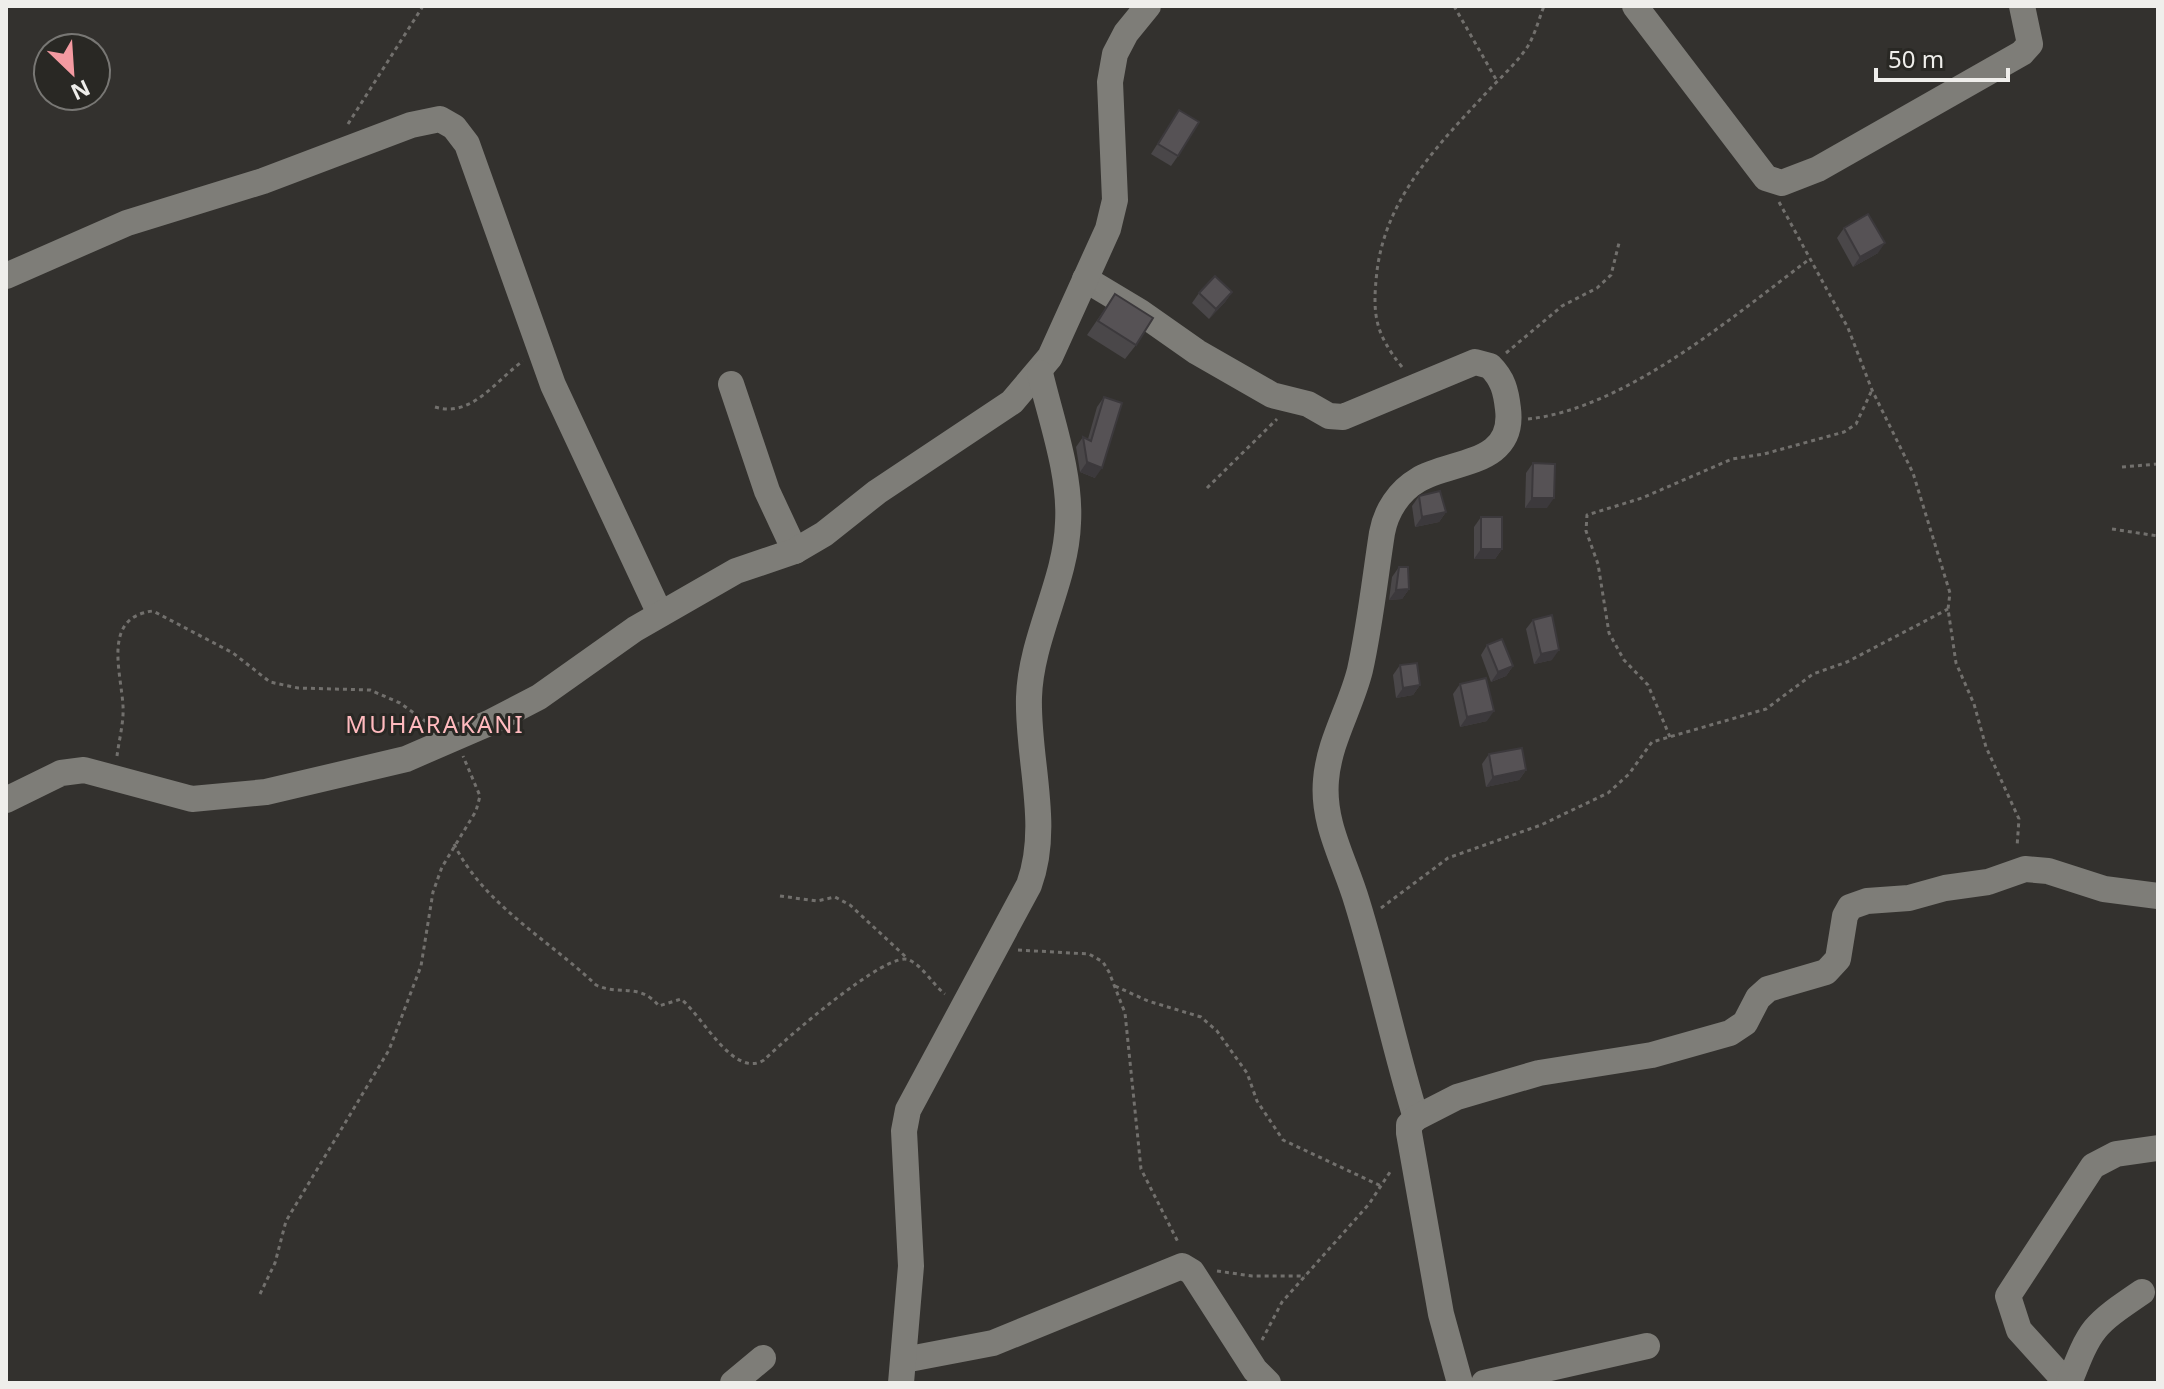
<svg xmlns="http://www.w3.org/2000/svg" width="2164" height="1389" viewBox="0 0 2164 1389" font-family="'Noto Sans',sans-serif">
  <rect width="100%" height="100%" fill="#33312e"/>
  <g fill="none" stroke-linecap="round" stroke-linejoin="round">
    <g stroke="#72706d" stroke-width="3" stroke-dasharray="4 4" stroke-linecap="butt">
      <path d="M1454,6l43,75"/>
      <path d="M6,58v23"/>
      <path d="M348,124l75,-118"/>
      <path d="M1779,202l69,126 24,62 41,83 37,120 -2,16 8,54 18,41 12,43 33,72 -2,28"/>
      <path d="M1506,353l56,-47 35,-18 14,-13 8,-32"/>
      <path d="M1402,367c-27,-34 -30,-52 -25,-96 9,-74 62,-127 110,-179 14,-15 30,-29 41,-46 7,-12 11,-27 16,-40"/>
      <path d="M435,407c37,11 60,-26 88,-46"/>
      <path d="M1528,419c96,-10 203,-101 279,-158"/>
      <path d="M2122,467l36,-3"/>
      <path d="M1207,488l70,-69"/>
      <path d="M2112,529l46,7"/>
      <path d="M1670,737l-22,-52 -24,-25 -15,-27 -11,-69 -12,-33 1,-16 55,-17 90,-39 32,-5 80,-22 12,-8 16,-34"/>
      <path d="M117,756c2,-16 7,-34 6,-50 -2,-35 -21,-89 30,-95l80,42 37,29 28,6 72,2 30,13 32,23"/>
      <path d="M454,844c30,61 95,96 142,141 23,11 43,-3 63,21l22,-7c23,19 53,80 83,61 18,-18 124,-111 145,-100 14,6 24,25 36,34"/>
      <path d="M780,896l37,5 18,-4 15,8 57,53"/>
      <path d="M1381,908l67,-50 93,-33 67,-32 21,-19 23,-32 114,-33 47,-35 34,-12 101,-53"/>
      <path d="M1018,950l71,4 14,8 6,10 16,41 16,156 38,75"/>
      <path d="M1115,986l33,15 53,16 16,14 30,42 10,28 26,39 98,46"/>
      <path d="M1217,1271l35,5h53"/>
      <path d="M260,1294l15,-31 11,-42 103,-171 32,-84 12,-74 9,-25 34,-56 4,-15 -17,-40"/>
      <path d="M1262,1340l20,-38 87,-98 23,-35"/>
    </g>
    <g stroke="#7e7d78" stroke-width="26">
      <path d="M1635,6l131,172 16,5 36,-14 204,-116 8,-9 -8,-38"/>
      <path d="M6,276l121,-53 136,-42 148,-56 29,-6 14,8 13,17 86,241 107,229"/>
      <path d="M1085,279l55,33 57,40 75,43 36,9 21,12 14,1 132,-55 15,4c13,13 16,25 18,43 7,57 -57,51 -90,71 -19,11 -32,31 -36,53 -7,45 -12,92 -22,137 -9,37 -31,71 -34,110 -4,44 19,81 31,122 22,71 37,144 59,216"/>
      <path d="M731,384l36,107 28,60"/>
      <path d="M6,800l55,-27 23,-3 108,29 74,-7 140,-33 83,-36 50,-26 96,-68 101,-58 59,-20 29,-17 53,-42 135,-90 38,-45 58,-128 7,-29 -5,-118 5,-28 11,-21 22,-27"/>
      <path d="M904,1360l89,-17 189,-77 10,6 63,98 13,13"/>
      <path d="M733,1383l30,-25"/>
      <path d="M901,1383l10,-117 -7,-135 4,-21 121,-225c22,-59 -2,-127 0,-188 2,-60 37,-115 39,-174 3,-49 -17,-103 -28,-150"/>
      <path d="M1460,1383l-19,-69 -32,-181v-8l7,-7 41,-21 82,-24 113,-18 78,-22 15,-10 13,-25 10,-9 58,-17 12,-13 7,-43 5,-9 17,-6 42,-3 36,-10 43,-6 37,-13 23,2 56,18 54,7"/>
      <path d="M1484,1383l163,-37"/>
      <path d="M2067,1383l-48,-53 -11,-34 85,-130 23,-12 42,-6"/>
      <path d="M2069,1383c22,-56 23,-57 73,-91"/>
    </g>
  </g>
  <g fill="#4a4749">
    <path d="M1179,110l-1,46 -7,10 -20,-12z"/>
    <path d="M1844,228l34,25 -25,14 -16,-29z"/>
    <path d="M1232,292l-7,10 -16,17 -17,-16 7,-10z"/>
    <path d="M1115,294l21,51 -11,14 -38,-24z"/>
    <path d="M1104,397l-9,81 -15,-6 -4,-25 7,-10 5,2 9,-32z"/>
    <path d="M1533,463l14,45h-22l1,-35z"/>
    <path d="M1419,496l27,16 -7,10 -24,5 -3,-21z"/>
    <path d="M1481,517l21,32 -7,10h-21v-32z"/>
    <path d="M1399,567l10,22 -7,10 -13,1 3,-23z"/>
    <path d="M1533,620l19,40 -18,4 -8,-35z"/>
    <path d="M1487,645l26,21 -7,10 -15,6 -10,-27z"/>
    <path d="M1400,665l20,20 -7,10 -17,3 -3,-23z"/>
    <path d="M1460,684l27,37 -27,6 -7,-33z"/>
    <path d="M1489,754l37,16 -7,10 -33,7 -4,-23z"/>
  </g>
  <g fill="#3c393c">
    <path d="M1885,243l-7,10 -25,14 7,-10z"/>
    <path d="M1232,292l-7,10 -16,17 7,-10z"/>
    <path d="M1087,462l15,6 -7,10 -15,-6z"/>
    <path d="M1532,498h22l-7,10h-22z"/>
    <path d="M1446,512l-7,10 -24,5 7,-10z"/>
    <path d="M1481,549h21l-7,10h-21z"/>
    <path d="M1409,589l-7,10 -13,1 7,-10z"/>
    <path d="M1559,650l-7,10 -18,4 7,-10z"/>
    <path d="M1513,666l-7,10 -15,6 7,-10z"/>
    <path d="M1420,685l-7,10 -17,3 7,-10z"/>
    <path d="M1494,711l-7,10 -27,6 7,-10z"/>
    <path d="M1526,770l-7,10 -33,7 7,-10z"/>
  </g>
  <g fill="#565255" stroke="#3c393c" stroke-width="2">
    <path d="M1179,110l20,12 -21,34 -20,-12z"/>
    <path d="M1868,214l17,29 -25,14 -16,-29z"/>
    <path d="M1215,276l17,16 -16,17 -17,-16z"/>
    <path d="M1115,294l38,24 -17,27 -38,-24z"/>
    <path d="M1104,397l18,6 -20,65 -15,-6 -4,-25 8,4z"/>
    <path d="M1533,463l22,1 -1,34h-22z"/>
    <path d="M1440,491l6,21 -24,5 -3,-21z"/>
    <rect x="1481" y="517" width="21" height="32"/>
    <path d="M1399,567h9l1,22 -13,1z"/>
    <path d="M1552,615l7,35 -18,4 -8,-34z"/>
    <path d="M1502,639l11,27 -15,6 -11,-27z"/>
    <path d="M1417,663l3,22 -17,3 -3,-23z"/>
    <path d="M1486,678l8,33 -27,6 -7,-33z"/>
    <path d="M1522,748l4,22 -33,7 -4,-23z"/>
  </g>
  <g text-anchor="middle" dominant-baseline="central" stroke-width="6" stroke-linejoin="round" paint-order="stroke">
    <g font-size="24" letter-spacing="2" fill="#ffbabe" stroke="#292824">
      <text x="435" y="723">MUHARAKANI</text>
    </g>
  </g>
  <rect width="2164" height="1389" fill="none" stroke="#efeeeb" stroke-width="16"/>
  <g transform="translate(72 72) rotate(155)"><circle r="38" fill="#292824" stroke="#787774" stroke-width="2"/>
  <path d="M0-6L14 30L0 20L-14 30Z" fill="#f49aa1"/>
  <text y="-12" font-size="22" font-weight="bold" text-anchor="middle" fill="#efeeeb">N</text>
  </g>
  <path d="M1876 68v12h132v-12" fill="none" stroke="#efeeeb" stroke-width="4"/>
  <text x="1888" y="68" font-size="24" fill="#efeeeb" stroke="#292824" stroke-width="6" paint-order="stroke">50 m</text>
</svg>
